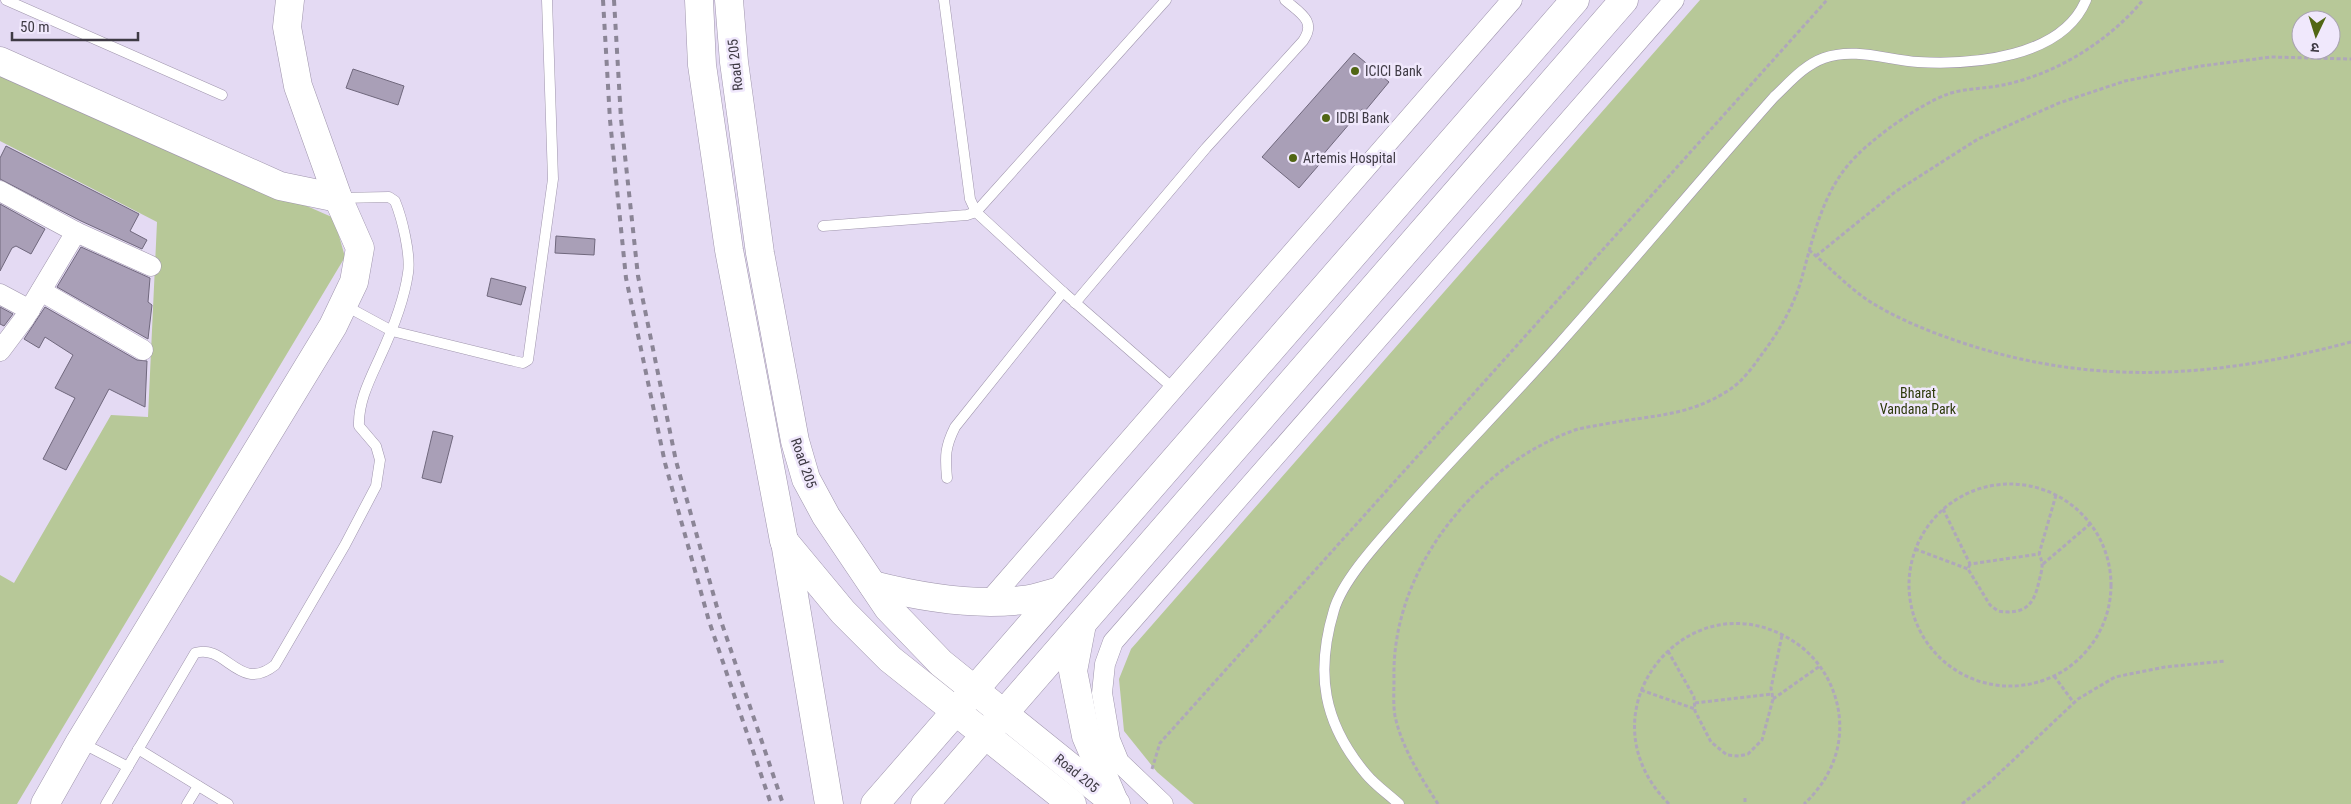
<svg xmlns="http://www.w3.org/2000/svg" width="2351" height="804" viewBox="0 0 2351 804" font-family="'Roboto Condensed','Noto Sans Devanagari',sans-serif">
  <rect width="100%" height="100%" fill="#e4daf3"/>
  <g fill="#b7c898" fill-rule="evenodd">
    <path d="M1700,0h651v804h-1157l-37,-32 -33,-41 -5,-52 12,-30zM2301,20h30v30h-30z"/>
    <path d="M0,71l334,147 11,39 -328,547h-17v-229l14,8 97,-168 37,2 9,-195 -157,-81z"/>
  </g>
  <g fill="#a99fb7" stroke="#70687d">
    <path d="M1354,53l35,29 -24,29 -3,-2 -41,48 3,2 -25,29 -37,-31z"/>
    <path d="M353,69l51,17 -6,19 -52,-17z"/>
    <path d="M6,146l133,68 -9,17 17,9 -5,9 -61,-28 -81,-42v-21z"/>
    <path d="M0,204l45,25 -14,25 -15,-8 -4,2 -12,23z"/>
    <path d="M556,236l39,3 -1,16 -39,-2z"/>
    <path d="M81,247l69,31 -2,24 4,3 -4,34 -91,-52z"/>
    <path d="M491,278l35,9 -5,18 -34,-9z"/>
    <path d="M0,307l13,7 -9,12 -4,-2z"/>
    <path d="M45,307l92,53 10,1 -2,46 -36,-18 -43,81 -23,-11 32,-61 -20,-10 18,-33 -28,-18 -6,11 -15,-9z"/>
    <path d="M433,431l20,5 -12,47 -19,-5z"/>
  </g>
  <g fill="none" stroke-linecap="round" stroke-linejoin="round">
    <g stroke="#9f95ac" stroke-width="11">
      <g id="lane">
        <path d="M6,0l216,95"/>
        <path d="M944,0l26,199 6,13 87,80 110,96"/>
        <path d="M823,226l144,-11 9,-3 190,-212"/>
        <path d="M1075,303l131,-155 97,-107c14,-20 -3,-28 -18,-41"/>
        <path d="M344,305l48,26 122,30 9,2 5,-3 25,-181 -6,-179"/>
        <path d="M947,478c-2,-22 -2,-31 8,-51l108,-135"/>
        <path d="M80,742l48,25"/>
        <path d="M138,749l90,55"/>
        <path d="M106,804l89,-151c31,-10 44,41 80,12l70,-120 31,-59 4,-26 -4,-14 -17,-20c-1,-24 11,-47 21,-69 12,-26 24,-55 28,-84 3,-18 -6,-55 -13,-72l-6,-4 -50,1"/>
        <path d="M187,804l11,-18"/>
        <path d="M1399,804c-11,-10 -24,-19 -33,-30 -43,-51 -51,-101 -32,-164 9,-31 47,-71 68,-95 52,-59 107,-114 159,-173 72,-81 141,-164 213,-245 15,-14 30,-32 50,-39 30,-11 64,2 94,4 54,3 144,-4 168,-62"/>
      </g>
    </g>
    <g stroke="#9f95ac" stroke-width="21">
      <g id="street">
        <path d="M0,191l76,41 75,34"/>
        <path d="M41,291l102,59"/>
        <path d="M0,294l30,16"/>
        <path d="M0,351l24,-32 52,-87"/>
        <path d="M989,601l523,-601"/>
        <path d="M1163,804l-44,-42 -9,-22 -8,-47 3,-29 8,-22 561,-642"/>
      </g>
    </g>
    <g stroke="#9f95ac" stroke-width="29">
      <g id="secondary">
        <path d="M699,0l3,65 27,185 55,291 59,71 47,47 182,145"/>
        <path d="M729,0l5,62 26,191 35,188 11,38 20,37 62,92 53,55 175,141"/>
        <path d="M0,61l280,125 58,12"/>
        <path d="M785,542l44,262"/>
        <path d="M873,585c47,12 101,21 150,15 12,-1 25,-6 37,-9"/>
        <path d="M1082,624l-9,47 13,65 27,63"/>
        <path d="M45,804l35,-62 253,-416 21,-44 6,-34 -22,-50 -40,-112 -11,-59 3,-27"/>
        <path d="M875,804l700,-804"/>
        <path d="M925,804l699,-804"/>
      </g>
    </g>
    <g stroke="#afa7bb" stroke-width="3" stroke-dasharray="4 2.5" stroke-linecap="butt">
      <path d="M1809,250c19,16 39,37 60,51 30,19 64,32 97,43 132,43 253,33 385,-2"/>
      <path d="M1816,256l79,-64 83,-53 81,-36 66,-22 76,-15 70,-9 80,2"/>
      <circle cx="2010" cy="585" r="101"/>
      <path d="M1943,509l27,55 69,-10 17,-59"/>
      <path d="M1915,549l53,20"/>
      <path d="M1970,564l-2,5 22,36 8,6c26,4 36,-5 41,-30 3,-11 5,-17 0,-27"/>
      <path d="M2043,564l47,-40"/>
      <path d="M1668,651l26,46 1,14 16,31 16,13 12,1 9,-2 14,-14 11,-41 -2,-11 11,-53"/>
      <path d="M2054,676l20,27"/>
      <path d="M1641,690l54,19"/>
      <path d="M1773,699l47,-33"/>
      <path d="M1695,703l77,-9"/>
      <path d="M1152,769l8,-26 667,-743"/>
      <path d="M1745,798v6"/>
      <path d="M1438,804c-18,-28 -36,-56 -43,-88 -2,-12 -1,-25 -1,-37 -3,-109 81,-213 181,-249 10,-3 20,-4 30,-6 46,-9 83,-7 124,-34 13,-8 24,-23 33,-36 16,-21 30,-45 38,-70 12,-41 20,-85 48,-119 21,-25 70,-60 100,-71 17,-6 37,-5 55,-9 53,-11 105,-43 140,-85"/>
      <path d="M1669,804c-94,-94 23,-232 127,-161 22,15 37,39 42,65 7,37 -7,71 -34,96"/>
      <path d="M1962,804l28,-22 88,-83 37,-22 50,-10 60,-6"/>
    </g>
    <use href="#lane" stroke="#fff" stroke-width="10"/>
    <use href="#street" stroke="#fff" stroke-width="20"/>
    <use href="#secondary" stroke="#fff" stroke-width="28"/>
    <g stroke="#8b8596" stroke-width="4" stroke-dasharray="6 6" stroke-linecap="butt">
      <path d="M603,0l7,120 16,158 39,185 44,158 62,183"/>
      <path d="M614,0l7,119 17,157 38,185 44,157 63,186"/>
    </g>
  </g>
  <g fill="#516614" stroke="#f0e8fc" stroke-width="2">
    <circle cx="1355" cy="71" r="5"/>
    <circle cx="1326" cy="118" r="5"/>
    <circle cx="1293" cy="158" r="5"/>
  </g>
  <g text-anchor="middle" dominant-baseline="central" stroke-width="5" stroke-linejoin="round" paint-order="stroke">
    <g font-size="14" fill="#3e3a44" stroke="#f0e8fc">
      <text transform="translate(735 65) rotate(-96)">Road 205</text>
      <text transform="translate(804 463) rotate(71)">Road 205</text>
      <text transform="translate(1077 773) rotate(39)">Road 205</text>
    </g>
    <g font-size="14" fill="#3e3a44" stroke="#f0e8fc" text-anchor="start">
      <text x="1365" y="71">ICICI Bank</text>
      <text x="1336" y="118">IDBI Bank</text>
      <text x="1303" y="158">Artemis Hospital</text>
    </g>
    <g font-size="14" fill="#2d3a0b" stroke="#f0e8fc">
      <text x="1918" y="393">Bharat<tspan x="1918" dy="16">Vandana Park</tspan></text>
    </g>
  </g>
  <g transform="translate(2316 35) rotate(184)"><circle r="24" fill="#f0e8fc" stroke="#a9a2b2"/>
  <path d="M0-4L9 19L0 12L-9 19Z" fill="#516614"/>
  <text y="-8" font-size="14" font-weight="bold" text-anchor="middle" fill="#3e3a44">उ</text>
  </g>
  <path d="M12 32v8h126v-8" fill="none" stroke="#3e3a44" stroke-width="2.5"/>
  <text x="20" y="32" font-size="15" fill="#3e3a44" stroke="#f0e8fc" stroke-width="4" paint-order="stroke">50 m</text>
</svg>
